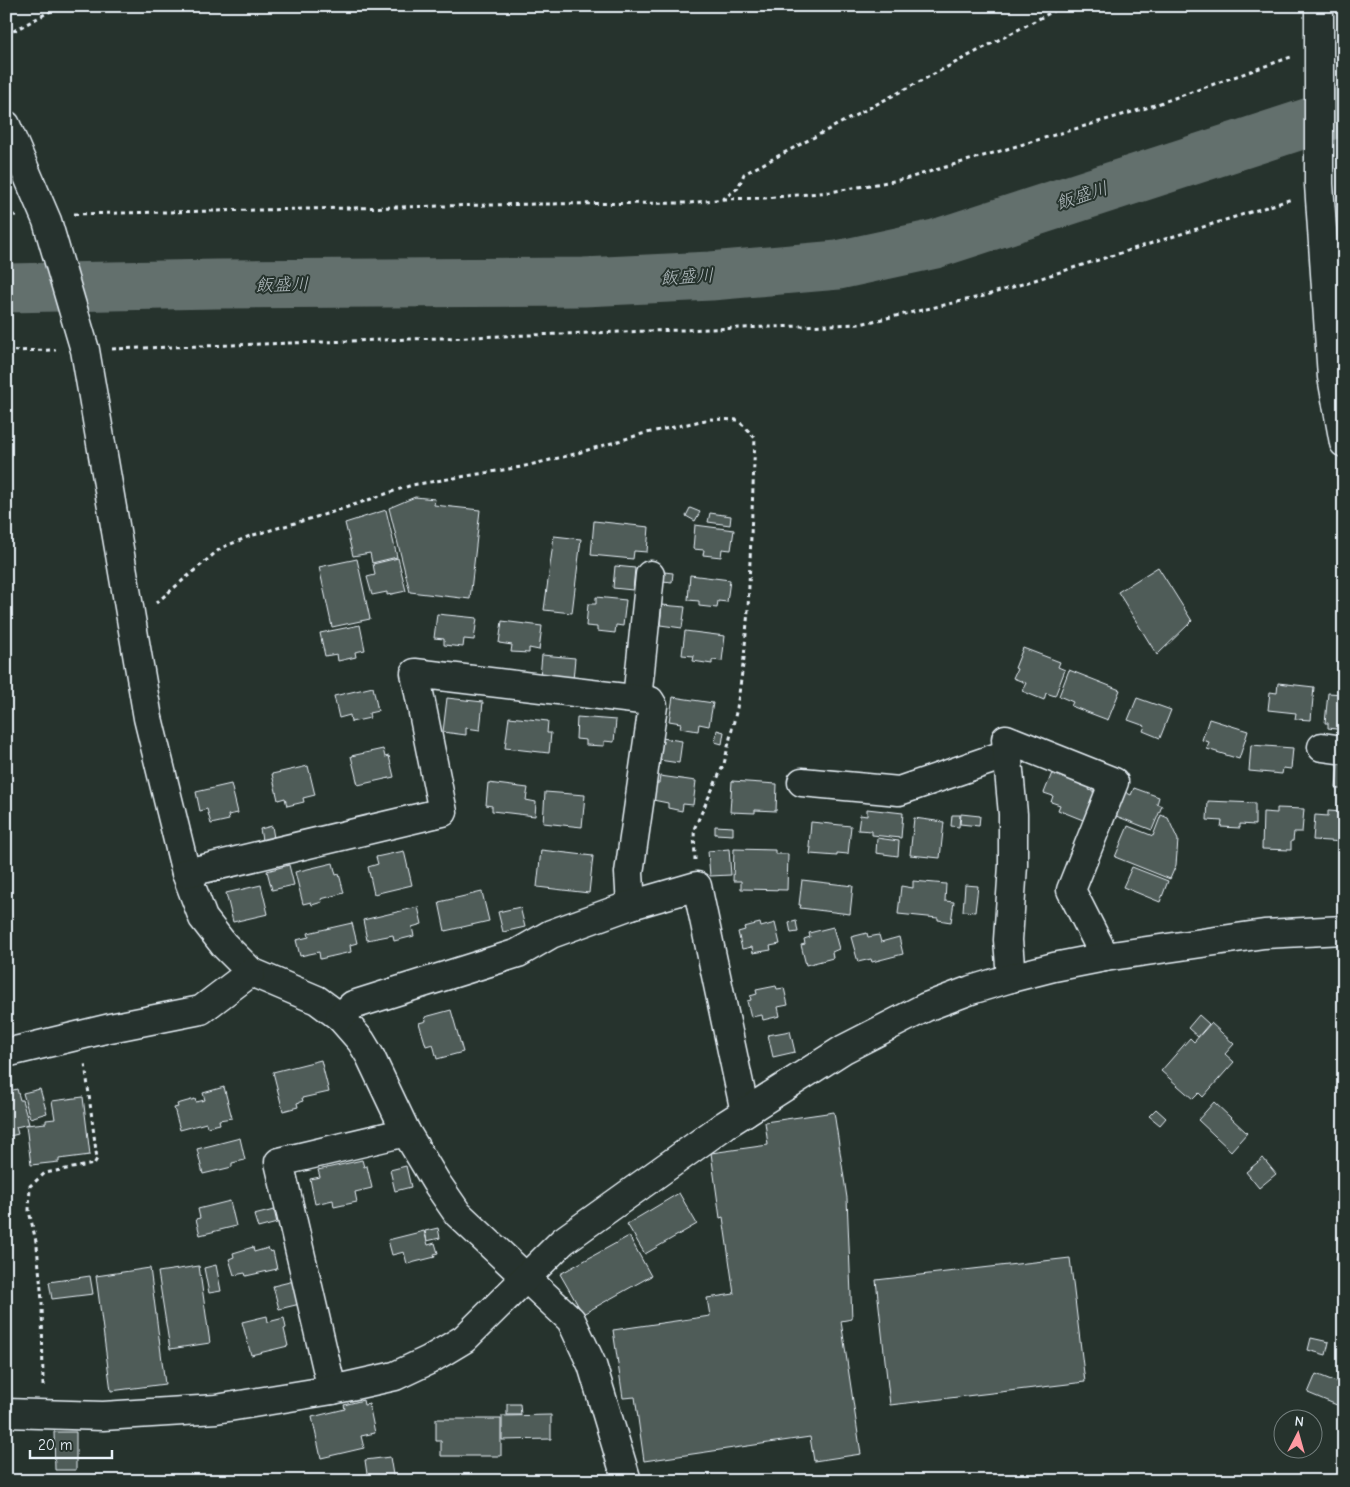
<svg xmlns="http://www.w3.org/2000/svg" width="1350" height="1487" viewBox="0 0 1350 1487" font-family="'Comic Neue','Klee One',sans-serif">
  <rect width="100%" height="100%" fill="#26332d"/>
  <filter id="ink" filterUnits="userSpaceOnUse"><feTurbulence type="fractalNoise" baseFrequency=".02" numOctaves="2"/><feDisplacementMap in="SourceGraphic" scale="10" xChannelSelector="R" yChannelSelector="G"/><feConvolveMatrix kernelMatrix="1 2 1 2 8 2 1 2 1" color-interpolation-filters="sRGB"/></filter>
  <g filter="url(#ink)">
    <g fill="none" stroke-linecap="round" stroke-linejoin="round">
      <path stroke="#636f6d" stroke-width="49" d="M6,288l210,-4 368,-2 127,-6 127,-11 97,-21 409,-133"/>
    </g>
    <g fill="#505c59" stroke="#e8f1f8">
      <path d="M415,497l20,2 -1,6 46,5 -10,89 -60,-7 -21,-84z"/>
      <path d="M690,508l10,4 -5,9 -9,-5z"/>
      <path d="M386,510l11,47 -25,6 -2,-10 -17,3 -8,-33z"/>
      <path d="M710,513l21,3 -1,9 -22,-3z"/>
      <path d="M594,521l55,6 -2,25 -13,-1 -1,8 -42,-4z"/>
      <path d="M695,525l39,5 -3,20 -9,-1 -1,8 -18,-2 1,-5 -11,-1z"/>
      <path d="M554,536l27,3 -9,74 -28,-3z"/>
      <path d="M398,558l8,33 -19,4v-3l-15,3 -5,-18 8,-2 -2,-11z"/>
      <path d="M357,559l13,60 -38,8 -13,-60z"/>
      <path d="M615,566l20,2 -2,22 -20,-2z"/>
      <path d="M1158,567l34,54 -35,34 -39,-63z"/>
      <path d="M664,572l9,1 -1,9 -9,-1z"/>
      <path d="M690,575l40,5 -3,22 -9,-1 -1,7 -18,-2v-5l-11,-1z"/>
      <path d="M596,597l30,3 -3,26 -7,-1 -1,8 -18,-2v-4l-11,-1 2,-22h8z"/>
      <path d="M662,605l23,2 -3,21 -22,-3z"/>
      <path d="M437,614l40,4 -3,22 -10,-1 -1,8 -19,-2v-6l-10,-1z"/>
      <path d="M502,621l40,5 -3,24 -10,-2v5l-18,-1 1,-7 -13,-2z"/>
      <path d="M360,625l5,25 -10,2 1,5 -18,4 -1,-7 -12,2 -5,-23z"/>
      <path d="M685,631l40,5 -3,25 -10,-1v4l-19,-3 1,-5 -12,-1z"/>
      <path d="M1023,648l37,14 -2,5 7,3 -10,26 -9,-3 -2,7 -22,-9 4,-8 -13,-5 4,-9 -2,-1z"/>
      <path d="M542,655l33,3 -2,22 -33,-3z"/>
      <path d="M1069,670l51,20 -12,30 -37,-14 2,-4 -14,-6z"/>
      <path d="M1278,683l36,4 -3,33 -16,-1 1,-6 -28,-3 2,-18 7,1z"/>
      <path d="M373,687l5,24 -9,2 1,5 -19,4 -1,-7 -11,3 -5,-22z"/>
      <path d="M1328,693l16,1v36l-16,-2v-5h-3z"/>
      <path d="M673,697l40,6 -4,23 -10,-2 -1,7 -18,-3 1,-5 -12,-2z"/>
      <path d="M447,698l36,4 -3,28 -14,-2v7l-23,-3z"/>
      <path d="M1137,698l34,12 -11,28 -17,-7 2,-5 -17,-6z"/>
      <path d="M509,717l39,4 -1,12h4l-2,20 -44,-5z"/>
      <path d="M577,717l39,3 -2,22 -10,-1v5l-18,-1v-5l-10,-1z"/>
      <path d="M1209,719l39,12 -9,28 -32,-10 2,-7 -7,-2z"/>
      <path d="M717,730l7,2 -2,12 -7,-2z"/>
      <path d="M662,738l20,3 -3,22 -20,-3z"/>
      <path d="M1251,745l42,3 -2,21 -8,-1 -1,6 -33,-3z"/>
      <path d="M383,749l2,8 4,-1 5,21 -36,8 -7,-29z"/>
      <path d="M1338,763l6,1v25h-8z"/>
      <path d="M308,766l7,29 -12,3 1,4 -17,4 -2,-8 -7,2 -6,-26z"/>
      <path d="M1054,768l36,19 -1,3 10,3 -11,29 -30,-12 2,-5 -9,-3 2,-6 -9,-3z"/>
      <path d="M660,776l36,5 -3,24 -10,-1 -1,7 -14,-3v-5l-15,-3 2,-17h4z"/>
      <path d="M732,781l45,3 -1,27 -21,-1v3l-25,-1z"/>
      <path d="M488,783l40,5 -2,12 10,2 -1,14 -43,-5v-5l-6,-1z"/>
      <path d="M231,784l7,29 -10,2 1,5 -18,4 -4,-15 -7,2 -4,-19z"/>
      <path d="M1134,788l25,9 -2,7 5,2 -10,24 -36,-14 9,-24 6,3z"/>
      <path d="M545,792l40,3 -3,32 -39,-4z"/>
      <path d="M1208,801l47,2v22l-15,-1v4l-19,-1 1,-6 -15,-1z"/>
      <path d="M1277,808l27,1 -2,23h-8l-1,9h-2v9l-29,-1 1,-37 14,1z"/>
      <path d="M867,809l36,4 -2,25 -29,-3v-4l-14,-1 2,-15 7,1z"/>
      <path d="M1328,811l16,1v30l-31,-2 2,-25 13,1z"/>
      <path d="M961,814l19,2 -1,10 -19,-2z"/>
      <path d="M952,815h8l-1,12 -8,-1z"/>
      <path d="M1161,815l7,3 10,22 -2,25 -6,14 -55,-22 13,-31 25,10z"/>
      <path d="M914,818l30,4 -4,36 -30,-3z"/>
      <path d="M811,822l40,4 -3,28 -11,-1v3l-27,-2 1,-7h-2z"/>
      <path d="M272,826l2,12 -12,2 -2,-11z"/>
      <path d="M715,826l18,1v8l-18,-1z"/>
      <path d="M877,838l22,3 -1,15 -22,-3z"/>
      <path d="M729,849l2,26 -21,1 -2,-25z"/>
      <path d="M734,849l41,1v4h13l-1,36 -46,-1v-8h-8z"/>
      <path d="M541,850l52,6 -4,37 -52,-6z"/>
      <path d="M404,851l8,34 -38,9 -6,-27 10,-3 -2,-7z"/>
      <path d="M333,863l3,12 3,-1 5,19 -23,6 1,3 -10,3 -1,-3 -8,2 -8,-32z"/>
      <path d="M289,865l5,20 -22,5 -5,-19z"/>
      <path d="M1132,867l36,14 -8,21 -37,-15z"/>
      <path d="M802,880l51,6 -3,28 -50,-6 1,-3h-2z"/>
      <path d="M913,881l33,3 -1,17 9,1 -3,20 -13,-2v-2l-40,-4 3,-28 12,2z"/>
      <path d="M261,885l7,29 -35,8 -7,-29z"/>
      <path d="M965,885l13,1 -3,26 -12,-1z"/>
      <path d="M482,892l7,29 -44,10 -6,-29z"/>
      <path d="M418,907l4,17 -10,3 2,9 -20,5 -1,-6 -26,5 -4,-20z"/>
      <path d="M520,907l5,20 -22,5 -5,-20z"/>
      <path d="M796,921l2,11 -7,1 -2,-10z"/>
      <path d="M352,923l5,20 -7,2 1,7 -31,7 -1,-7 -19,4 -4,-16 13,-3 -1,-4z"/>
      <path d="M760,923l1,4 14,-4 5,21 -10,2 1,4 -18,3 -1,-6 -10,2 -4,-17 7,-2 -1,-3z"/>
      <path d="M833,927l6,22 -7,3 1,6 -27,7 -5,-20 4,-1 -1,-5 6,-2 -1,-4z"/>
      <path d="M867,933l1,4 11,-2 2,7 18,-5 4,17 -31,8 -1,-3 -13,3 -7,-25z"/>
      <path d="M776,986l1,3 7,-1 4,17 -10,2 2,9 -17,4 -1,-5 -11,2 -4,-16 4,-1 -1,-4 7,-2 -1,-4z"/>
      <path d="M451,1010l12,42 -26,7 -4,-15 -7,2 -7,-23 7,-2 -1,-4z"/>
      <path d="M1199,1015l10,9 -11,13 -10,-9z"/>
      <path d="M1211,1023l23,21 -9,10 9,8 -31,35 -4,-4 -6,6 -32,-28 29,-33 4,4z"/>
      <path d="M790,1031l5,21 -22,5 -5,-22z"/>
      <path d="M321,1060l8,32 -27,6 1,3 -6,2 1,4 -15,4 -10,-39z"/>
      <path d="M224,1087l8,31 -13,2 1,4 -13,3 -1,-4 -26,7 -6,-22 4,-1 -1,-3 18,-5 1,3 9,-2 -2,-7z"/>
      <path d="M17,1089l3,11h2l7,24 -13,3 2,7 -12,3v-45z"/>
      <path d="M40,1089l7,24 -17,5 -7,-25z"/>
      <path d="M83,1097l7,58 -31,4v3l-28,3 -5,-40 20,-2v-3l9,-1 -3,-18z"/>
      <path d="M1214,1102l33,31 -16,18 -33,-31z"/>
      <path d="M1156,1109l10,9 -6,7 -11,-9z"/>
      <path d="M834,1112l13,86 5,121 -11,2 20,133 -47,7 -4,-24 -166,24 -9,-64 -12,1 -10,-68 97,-14 -3,-18 27,-4 -11,-77 -3,1 -9,-65 57,-8 -3,-23z"/>
      <path d="M240,1138l5,22 -13,3v4l-29,7 -6,-25z"/>
      <path d="M1263,1158l13,16 -17,14 -13,-16z"/>
      <path d="M362,1160l2,7 3,-1 5,22 -17,4 2,10 -23,5 -1,-7 -18,4 -5,-25 10,-2 -2,-7z"/>
      <path d="M406,1166l5,21 -16,4 -5,-21z"/>
      <path d="M679,1193l18,31 -52,30 -18,-30z"/>
      <path d="M230,1201l6,25 -36,9 -4,-16 4,-1 -2,-9z"/>
      <path d="M274,1210l3,13 -19,5 -4,-13z"/>
      <path d="M438,1228l2,10 -13,3 -2,-10z"/>
      <path d="M1344,1229v33l-8,-2z"/>
      <path d="M424,1231l4,14 7,-2 3,10 -4,1 1,3 -28,7 -3,-12 -12,3 -4,-15z"/>
      <path d="M629,1236l22,40 -68,38 -23,-40z"/>
      <path d="M253,1247l1,5 14,-4 2,4 3,-1 4,18 -31,7 -1,-3 -11,2 -5,-16 5,-2 -1,-4z"/>
      <path d="M1070,1258l15,124 -195,23 -14,-125z"/>
      <path d="M216,1265l5,26 -12,2 -5,-25z"/>
      <path d="M199,1266l11,77 -40,6 -12,-77z"/>
      <path d="M150,1268l15,116 -54,7 -15,-115z"/>
      <path d="M90,1276l3,18 -41,5 -3,-17z"/>
      <path d="M294,1281l6,23 -21,5 -6,-23z"/>
      <path d="M267,1316l1,6 16,-4 2,10 -2,1 4,17 -37,9 -9,-33z"/>
      <path d="M1311,1338l18,4 -3,13 -18,-5z"/>
      <path d="M1316,1374l28,11v23l-36,-15z"/>
      <path d="M363,1400l1,5 5,-1 6,29 -14,3 3,12 -43,10 -9,-41 33,-8 -1,-4z"/>
      <path d="M507,1404h13l1,11h-14z"/>
      <path d="M551,1415v24l-49,1v-24z"/>
      <path d="M436,1419h65v37h-60v-15h-5z"/>
      <path d="M54,1432h22v38h-21z"/>
      <path d="M390,1457l4,24h-26l-3,-21z"/>
    </g>
    <g fill="none" stroke-linecap="round" stroke-linejoin="round">
      <g stroke="#e8f1f8" stroke-width="31">
        <g id="minor">
          <path d="M1319,6v178l13,193 12,66"/>
          <path d="M6,125l41,96 38,129 63,368 38,155 17,45 21,27 27,27 66,28 23,17 21,24 9,15 36,76 30,50 22,32 113,106 21,45 35,116"/>
          <path d="M637,699l13,-124"/>
          <path d="M1322,747l22,3"/>
          <path d="M802,782l97,9 108,-37"/>
          <path d="M186,873l257,-61 -28,-139 235,28 3,5 -24,167 2,32"/>
          <path d="M1011,978l-3,-38 5,-75v-51l-7,-75 108,43 -43,108 34,67"/>
          <path d="M340,1017l13,-12 165,-52 33,-19 80,-29 66,-19 48,226"/>
          <path d="M6,1053l104,-25 91,-18 50,-38"/>
          <path d="M332,1390l-53,-228 127,-30"/>
          <path d="M6,1413l97,3 113,-7 116,-19 63,-14 34,-16 35,-21 99,-98 162,-116 119,-76 82,-42 45,-17 40,-12 43,-11 51,-10 159,-23 80,-4"/>
        </g>
      </g>
      <g stroke="#e8f1f8" stroke-width="3" stroke-dasharray="4 4" stroke-linecap="butt">
        <path d="M6,35l54,-29"/>
        <path d="M723,199l42,-1 65,-6 75,-13 241,-71 145,-51"/>
        <path d="M74,214l462,-10 154,-1 33,-4 15,-11 6,-14 319,-168"/>
        <path d="M6,216l10,-1"/>
        <path d="M112,349l748,-25 124,-28 308,-97"/>
        <path d="M6,351l50,-1"/>
        <path d="M156,603l65,-55 29,-12 80,-23 82,-28 109,-18 50,-12 71,-21 68,-15 28,1 17,18 -7,172 -4,48 -7,50 -13,56 -30,65 1,31"/>
        <path d="M43,1386l-1,-85 -5,-55 -8,-35 1,-25 15,-13 49,-9 3,-5 -12,-96"/>
      </g>
      <use href="#minor" stroke="#26332d" stroke-width="28"/>
    </g>
  </g>
  <g text-anchor="middle" dominant-baseline="central" stroke-width="4" stroke-linejoin="round" paint-order="stroke">
    <g font-size="18" font-style="italic" fill="#b3bdc0" stroke="#26332d">
      <text transform="translate(1082 196) rotate(-18)">飯盛川</text>
      <text transform="translate(687 277) rotate(-3)">飯盛川</text>
      <text transform="translate(282 285) rotate(-1)">飯盛川</text>
    </g>
  </g>
  <rect width="1350" height="1487" fill="none" stroke="#26332d" stroke-width="25"/>
  <rect x="12" y="12" width="1325" height="1462" fill="none" stroke="#e8f1f8" stroke-width="2" filter="url(#ink)"/>
  <g transform="translate(1298 1434) rotate(6)"><circle r="24" fill="#26332d" stroke="#747f7e"/>
  <path d="M0-4L9 19L0 12L-9 19Z" fill="#ff9aa2"/>
  <text y="-8" font-size="14" font-weight="bold" text-anchor="middle" fill="#e8f1f8">N</text>
  </g>
  <path d="M30 1450v8h82v-8" fill="none" stroke="#e8f1f8" stroke-width="2.5"/>
  <text x="38" y="1450" font-size="15" fill="#e8f1f8" stroke="#26332d" stroke-width="4" paint-order="stroke">20 m</text>
</svg>
